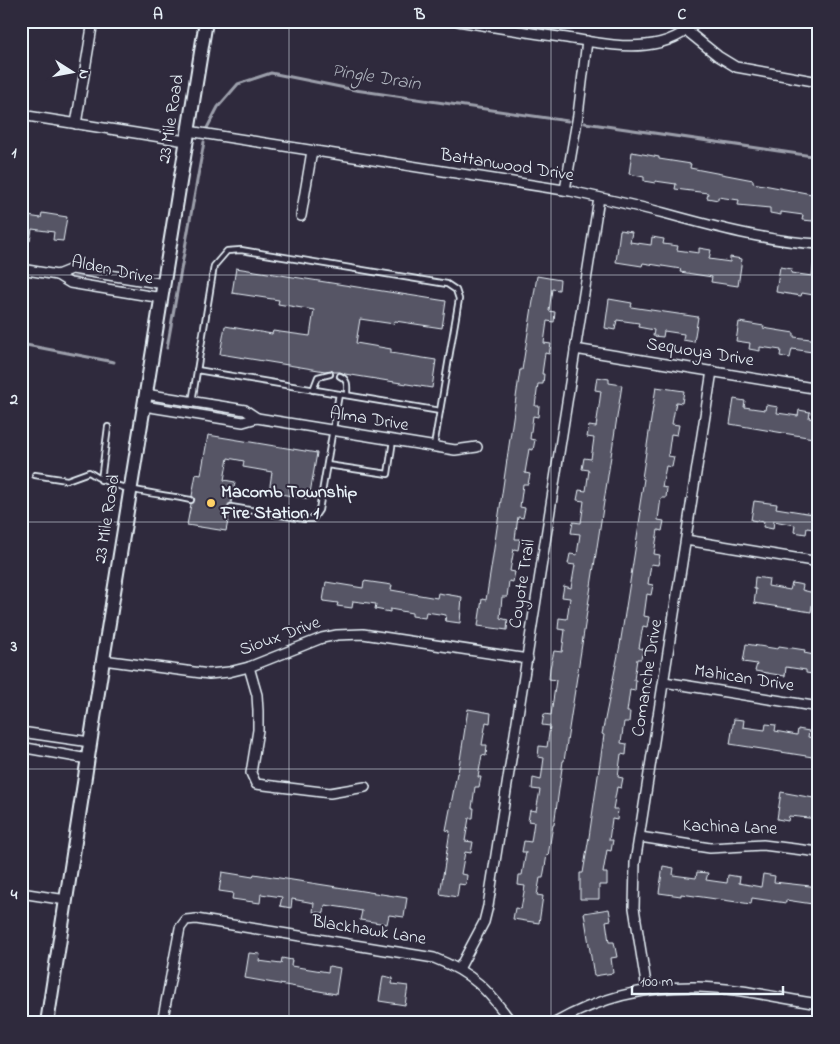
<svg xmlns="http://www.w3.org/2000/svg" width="840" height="1044" viewBox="0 0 840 1044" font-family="'Indie Flower',sans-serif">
  <rect width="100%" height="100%" fill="#2f2a3d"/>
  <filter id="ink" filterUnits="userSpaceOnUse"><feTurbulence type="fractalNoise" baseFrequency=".02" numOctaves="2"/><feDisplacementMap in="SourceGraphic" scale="10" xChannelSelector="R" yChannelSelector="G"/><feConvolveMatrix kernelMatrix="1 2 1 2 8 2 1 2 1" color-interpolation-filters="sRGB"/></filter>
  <g filter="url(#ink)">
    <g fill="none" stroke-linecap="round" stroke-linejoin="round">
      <g stroke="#9c9fab" stroke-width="3">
        <path d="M585,123l234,34"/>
        <path d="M206,130l12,-23 20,-23 33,-11 84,17 213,31"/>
        <path d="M21,344l93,18"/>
        <path d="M167,348l37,-206"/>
      </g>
    </g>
    <g fill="#575565" stroke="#e8f1f8">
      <path d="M632,152l27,5v2l32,5 -1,4 63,12v3l64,12 -4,26 -11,-1 1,-5 -22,-3v3l-11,-2v-5l-32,-3 1,-5 -21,-3v3l-11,-2 1,-5 -33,-4 1,-5 -21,-3v2l-11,-2v-4l-15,-3z"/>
      <path d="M42,213l25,4 -4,24 -10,-1 1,-8 -22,-3 -2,12 -9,-1v-25l20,3z"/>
      <path d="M620,230l12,2 -2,10 21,3 1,-8 12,2 -1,5 15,2 -1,4 22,3v-5l12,2 -2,9 21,3v-5l12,2 -4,27 -27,-4 1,-5 -32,-5 1,-3 -38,-6 -1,3 -26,-4z"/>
      <path d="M814,260h5v36l-17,-3 -1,3 -25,-4 4,-25 12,2 -1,4 21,3z"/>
      <path d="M236,268l210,33 -4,27 -47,-7 -1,3 -34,-5 -4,24 35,6v4l45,7 -4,28 -87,-14 -5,-2h-6l-3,-2 -6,1 -105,-17 5,-28 47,8 1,-3 37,5 4,-26 -36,-6 1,-4 -47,-7z"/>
      <path d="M537,276l23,4 -1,10 -7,-1 -3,22 6,1 -1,10 -7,-1 -3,22 7,1 -2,10 -4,-1 -3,21h2l-1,10h-5l-3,22h4l-1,11 -5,-1 -3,23 5,1 -2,10 -4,-1 -4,24 5,1 -2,10h-5l-3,23 5,1 -2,10 -5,-1 -3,22h5l-2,11 -4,-1 -4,22 5,1 -2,10 -4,-1 -2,16h-5l-2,21 8,2 -1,10 -29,-4 4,-27 4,1 6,-38 28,-192h2z"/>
      <path d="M609,299l23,4 -1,4 67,10 -4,25 -11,-2 1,-6 -20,-3 -1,6 -10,-1 1,-6 -16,-3 1,-4 -22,-3 -2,10 -10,-2z"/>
      <path d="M739,322l25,4 -1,2 31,5v4l25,3v13l-27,-4 -2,9 -10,-2 1,-6 -21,-3v4l-11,-2 1,-6 -14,-2z"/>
      <path d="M597,377l12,2v4l13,2 -58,376h-1l-9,64h-1l-5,31 -1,-1 -4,23h-3l-3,17 6,1 -4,27 -26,-4 2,-11 6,1 4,-23 -7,-1 1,-10h3l4,-23h-4l2,-11 7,1 3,-20 -6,-1 2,-11 6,1 4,-21 -8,-1 1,-11 8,2 3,-22 -6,-1 1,-11 8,1 3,-21 -8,-1 2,-11 7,1 5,-35 -7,-1 1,-11 4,-17 8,1 3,-22 -7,-1 1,-11 8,1 3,-21 -8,-1 2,-11 7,2 4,-23 -7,-1 2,-10 7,1 3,-21 -9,-1 2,-11 8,1 3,-22 -7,-1 2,-10 7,1 3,-21 -7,-1 2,-11 7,1 3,-21 -7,-1 2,-11 7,1 3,-21 2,-15 -6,-1z"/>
      <path d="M656,387l28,4 -2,12 -6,-1 -4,22 7,1 -2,10 -6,-1 -3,22 6,1 -2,10 -6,-1 -4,21 5,1 -1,10h-5l-3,22 6,1 -2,10 -4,-1 -4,24 6,1 -2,10 -7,-1 -3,20 5,1 -2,10 -4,-1 -3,22 5,1 -2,10 -4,-1 -4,22 4,1 -2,10h-4l-3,21h2l-1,11 -5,-1 -3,22h3l-1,10h-5l-3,21 6,1 -1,11 -5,-1 -3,23 5,1 -2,10 -4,-1 -4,22h5l-1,11 -5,-1 -3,21h4l-2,11 -4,-1 -4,23h4v12h-8v14h-19v-26h3l6,-36 15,-102 -2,-1 18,-89 15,-95 6,-39 -2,-1 5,-31 -2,-1z"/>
      <path d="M734,399l11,2 -1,6 21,3 1,-5 12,2 -1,6 21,3 1,-6 11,2 -1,6 10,2v19l-89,-15z"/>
      <path d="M208,435l109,18 -8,46 -40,-7 3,-20 -29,-5 1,-6 -16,-3 -4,22 11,2 -4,21 -4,4 3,4 -4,20 -39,-6 4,-21 4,-4 -3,-4 4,-22 5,1z"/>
      <path d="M754,501l23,3 -1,4 43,7v15l-12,-2 -1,6 -12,-2 1,-7 -21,-4 -1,8 -10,-2 1,-5 -13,-2z"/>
      <path d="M755,577l14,2 -1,7 22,4 2,-7 11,2 -1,5 12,3 -3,19 -57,-9 2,-14h-2z"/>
      <path d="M364,581l28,4 -1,5 46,8 1,-5 24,4 -2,26 -15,-2 1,-6 -20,-3 -1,6 -13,-2v-3l-22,-4v3l-15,-3 1,-5 -23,-3 -1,7 -15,-2 1,-3 -15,-2 3,-19 37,6z"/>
      <path d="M746,644l32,5 1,-3 26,4 -1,3 15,3v19l-13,-2v-3l-20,-3 -1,9 -30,-5 2,-7 -14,-2z"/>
      <path d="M468,709l23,4 -1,10 -4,-1 -4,23h5l-1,11 -4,-1 -4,22h3l-2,10h-4l-3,21h2l-1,10h-4l-4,23 8,1 -2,11 -6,-1 -4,22 6,1 -1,10 -7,-1 -2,13 -17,-3 10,-63 -4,-1 11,-57h1z"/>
      <path d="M734,719l10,1 -1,7 22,3 1,-6 10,1 -1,6 22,4 1,-6 11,2 -1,6 11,2v19l-89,-14z"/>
      <path d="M781,792l38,7v20l-30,-3 -1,5 -11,-2z"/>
      <path d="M663,866l11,2 -1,7 23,3 1,-6 11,1 -2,7 21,3 1,-8 12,2 -1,6 22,4 2,-13 12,2 -1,6 45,5v18l-33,-5v3l-34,-5 -1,6 -70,-10v2l-22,-3z"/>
      <path d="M222,872l31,5 1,-3 153,24 -3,19 -15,-2 -2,9 -27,-4 2,-9 -16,-3 -21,-3 -1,8 -11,-1 1,-9 -22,-4 -1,9 -11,-2 2,-9 -21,-3 -1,9 -28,-4 1,-6 -14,-2z"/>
      <path d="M609,909l2,11 -5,1 3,21h5l3,15 -6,1 2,15 -19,3 -10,-63z"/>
      <path d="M249,953l11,1 -1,7 22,3 1,-6 10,2 -1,6 37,6 1,-6 11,2 -4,26 -91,-16z"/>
      <path d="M383,976l10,2 -1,6 16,2 -3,19 -26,-4z"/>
    </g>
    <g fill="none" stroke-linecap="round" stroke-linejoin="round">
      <g stroke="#e8f1f8" stroke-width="8">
        <g id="service">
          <path d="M197,370l243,41"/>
          <path d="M340,376c9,4 7,11 7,19"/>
          <path d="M313,390l5,-13 12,-3"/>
          <path d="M192,402l22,-136 13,-15 14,-1 206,34 9,6 3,9 -25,147"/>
          <path d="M327,465l61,9 5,-34"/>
          <path d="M35,475l32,5 22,-8c28,20 69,21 102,28"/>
          <path d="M101,480l7,-53"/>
          <path d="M231,507l73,12h9l6,-9 20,-116"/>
        </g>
      </g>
      <g stroke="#e8f1f8" stroke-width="12">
        <g id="minor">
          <path d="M458,21c36,6 73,12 109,17 26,4 53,10 79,7 19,-2 38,-10 51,-24"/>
          <path d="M687,31l31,25 18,11 83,15"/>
          <path d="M21,115l165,26"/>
          <path d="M76,124l17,-103"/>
          <path d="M188,131l382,60c31,7 63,14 94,22 51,14 102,28 155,31"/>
          <path d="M565,190l13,-75 9,-74"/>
          <path d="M301,216l11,-65"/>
          <path d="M21,269l36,6 13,8 92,15"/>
          <path d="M57,275l15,-6 92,15"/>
          <path d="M575,349l244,40"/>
          <path d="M145,394l100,16 12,8"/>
          <path d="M144,406l99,16 14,-4 198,32 22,-3"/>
          <path d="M686,540l133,22"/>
          <path d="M103,660l106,14 20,-2 20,-5 73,-29 15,-3 26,-1 165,25"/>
          <path d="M249,667l8,28 1,16v19l-7,43 5,11 74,9 35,-6"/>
          <path d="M664,682l155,25"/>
          <path d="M21,735l7,-2 62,9"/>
          <path d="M21,745l5,3 62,11"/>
          <path d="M640,837l70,11 53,-3 56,7"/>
          <path d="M21,893l45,7"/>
          <path d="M459,969l25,-47 4,-16 111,-708"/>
          <path d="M647,990l-13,-82 1,-45 77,-492"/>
          <path d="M162,1023l18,-95 6,-8 10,-1 238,39c39,15 54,32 78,65"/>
          <path d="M555,1023c43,-25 93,-37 143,-36 40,1 81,11 121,17"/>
        </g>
      </g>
      <g stroke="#e8f1f8" stroke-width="16">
        <path id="secondary" d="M47,1023l56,-363 103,-639"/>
      </g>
      <use href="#service" stroke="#2f2a3d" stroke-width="4.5"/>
      <use href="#minor" stroke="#2f2a3d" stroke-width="9"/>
      <use href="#secondary" stroke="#2f2a3d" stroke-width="12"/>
    </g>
  </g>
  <path fill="none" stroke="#e8f1f8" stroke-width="1" stroke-opacity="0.55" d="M289,21v1002M551,21v1002M21,275h798M21,522h798M21,769h798"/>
  <circle fill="#ffd166" stroke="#2f2a3d" stroke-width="2" cx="211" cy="503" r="5"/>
  <g text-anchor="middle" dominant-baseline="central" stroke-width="4" stroke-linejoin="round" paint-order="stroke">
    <g font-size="18" fill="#e8f1f8" stroke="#2f2a3d">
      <text transform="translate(172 119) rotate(-81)">23 Mile Road</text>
      <text transform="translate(507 166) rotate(9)">Battanwood Drive</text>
      <text transform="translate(112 271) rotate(12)">Alden Drive</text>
      <text transform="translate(700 353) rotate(9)">Sequoya Drive</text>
      <text transform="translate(369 420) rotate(9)">Alma Drive</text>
      <text transform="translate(108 519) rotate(-81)">23 Mile Road</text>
      <text transform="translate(523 584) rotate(-81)">Coyote Trail</text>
      <text transform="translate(280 637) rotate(-20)">Sioux Drive</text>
      <text transform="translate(648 678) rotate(-81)">Comanche Drive</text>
      <text transform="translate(744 679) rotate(9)">Mahican Drive</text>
      <text transform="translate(730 828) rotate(2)">Kachina Lane</text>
      <text transform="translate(369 931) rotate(9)">Blackhawk Lane</text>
    </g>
    <g font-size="18" font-weight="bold" fill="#e8f1f8" stroke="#2f2a3d" text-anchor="start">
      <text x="221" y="493">Macomb Township<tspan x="221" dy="21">Fire Station 1</tspan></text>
    </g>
    <g font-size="19" font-style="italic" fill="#afb4be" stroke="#2f2a3d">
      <text transform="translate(376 78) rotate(9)">Pingle Drain</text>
    </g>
  </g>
  <rect width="840" height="1044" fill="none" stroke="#2f2a3d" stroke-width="55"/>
  <g transform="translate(72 72) rotate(101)" stroke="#2f2a3d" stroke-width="4" paint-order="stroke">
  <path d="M0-4L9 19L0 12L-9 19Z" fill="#e8f1f8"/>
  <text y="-8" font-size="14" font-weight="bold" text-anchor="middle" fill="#e8f1f8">N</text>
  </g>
  <path d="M632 986v8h151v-8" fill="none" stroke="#e8f1f8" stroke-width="2.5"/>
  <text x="640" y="986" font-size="15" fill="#e8f1f8" stroke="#2f2a3d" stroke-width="4" paint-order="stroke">100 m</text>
  <rect x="28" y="28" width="784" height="988" fill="none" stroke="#e8f1f8" stroke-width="2"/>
  <g font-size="16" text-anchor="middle" font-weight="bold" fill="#e8f1f8">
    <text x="158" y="19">A</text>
    <text x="420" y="19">B</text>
    <text x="682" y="19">C</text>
    <text x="14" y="157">1</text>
    <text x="14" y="404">2</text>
    <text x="14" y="651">3</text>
    <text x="14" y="899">4</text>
  </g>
</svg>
